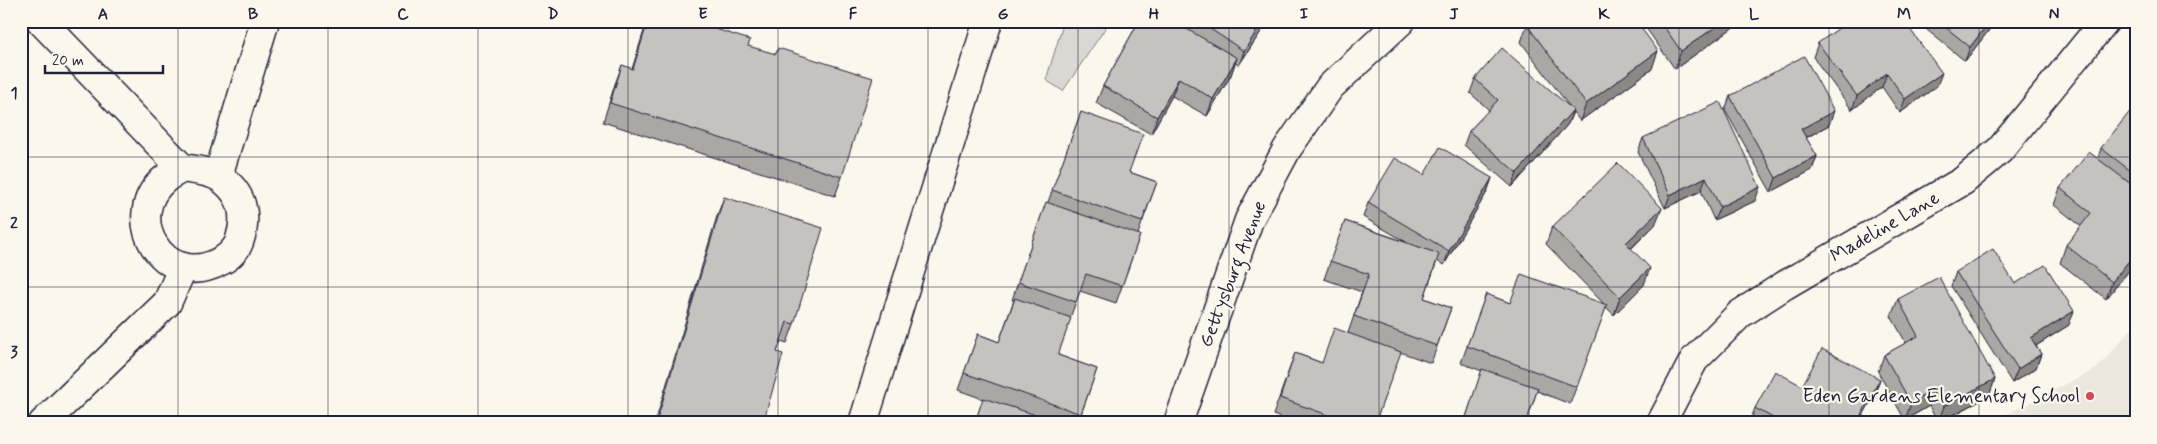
<svg xmlns="http://www.w3.org/2000/svg" width="2157" height="444" viewBox="0 0 2157 444" font-family="Mynerve,sans-serif">
  <rect width="100%" height="100%" fill="#fbf7ec"/>
  <filter id="ink" filterUnits="userSpaceOnUse"><feTurbulence type="fractalNoise" baseFrequency=".02" numOctaves="2"/><feDisplacementMap in="SourceGraphic" scale="10" xChannelSelector="R" yChannelSelector="G"/><feConvolveMatrix kernelMatrix="1 2 1 2 8 2 1 2 1" color-interpolation-filters="sRGB"/></filter>
  <g filter="url(#ink)">
    <path fill="#ebe7df" d="M2136,323v100h-147l109,-55z"/>
    <path fill="#dbd8d3" stroke="#7e7d87" d="M1064,21h46l-47,70 -17,-11z"/>
    <g fill="none" stroke-linecap="round" stroke-linejoin="round">
      <g stroke="#22223b" stroke-width="31">
        <g id="minor">
          <path d="M41,21l141,147"/>
          <path d="M182,168c12,2 27,3 37,9 23,15 29,37 21,62 -2,9 -11,18 -19,22 -58,32 -102,-46 -55,-83 5,-4 11,-6 16,-10z"/>
          <path d="M218,176l47,-155"/>
          <path d="M43,423l124,-120 16,-36"/>
          <path d="M863,423l125,-402"/>
          <path d="M1178,423l71,-203 38,-71 43,-62 71,-66"/>
          <path d="M1661,423l33,-63 46,-46 45,-29 178,-104 37,-31 105,-129"/>
        </g>
      </g>
      <use href="#minor" stroke="#fbf7ec" stroke-width="28"/>
    </g>
    <g fill="#aaa7a5" stroke="#22223b">
      <path d="M647,21h44l57,25 94,131 -7,19 -232,-74 12,-38 7,-19 10,4z"/>
      <path d="M1139,21h126l-3,9 -23,35 -4,-2 -4,12 -24,41 -35,-20 -21,38 -55,-31 7,-17z"/>
      <path d="M1641,21h101l-67,48z"/>
      <path d="M1916,21h80l-31,40z"/>
      <path d="M1582,23l70,46 -72,52 -7,-9 -5,12 -56,63 -48,-42 5,-14 20,-21 -19,-17 5,-14 94,27 -48,-64 6,-17z"/>
      <path d="M1818,43l119,43 -37,27 -18,-26 -30,23 -39,-53z"/>
      <path d="M1730,96l99,29 -23,13 11,18 -5,14 -41,22 -46,-82z"/>
      <path d="M1081,112l48,60 28,10 -19,52 2,1 -24,68 -36,-12 -10,27 -12,37 39,14 -19,54h-103l8,-24 -25,-9 20,-56 21,8 15,-42h-2l28,-81 8,-17z"/>
      <path d="M2136,112v150l-30,37 -46,-36 6,-18 15,-19 -27,-21 6,-17 38,-30 3,-10z"/>
      <path d="M1643,138l112,63 -41,19 -13,-29 -36,17 -27,-56z"/>
      <path d="M1424,175l68,3 -5,14 -43,73 -7,-4 -13,37 27,10 -20,55 -31,-11 -25,71h-79l-23,-8 22,-62 27,10 26,-30 14,-41 -38,-13 21,-58 61,21 -43,-25 5,-14z"/>
      <path d="M724,197l70,127 -7,19 -6,-2 -4,11 -14,71h-108l62,-207z"/>
      <path d="M1655,225l-24,24 13,36 -30,30 -8,-8 -36,97 -33,-13 -11,32h-62l18,-52 -21,-8 25,-69 24,9 94,1 -58,-60 6,-17z"/>
      <path d="M1956,272l59,12 54,41 -33,21 5,8 -5,14 -24,15 -61,-97z"/>
      <path d="M1898,299l97,80 -6,17 -50,27h-1l-9,-17 -24,14 -27,-48 6,-17 22,-12 -15,-27z"/>
      <path d="M1880,379l-5,14 -16,30 -109,-1 5,-14 47,-22z"/>
    </g>
    <g fill="#8b8886" stroke="#22223b">
      <path d="M1263,21h2l-3,9 -23,35 5,-14z"/>
      <path d="M1724,21h18l-67,48 6,-18z"/>
      <path d="M1990,21h6l-31,40 5,-14z"/>
      <path d="M1658,51l-6,18 -72,52 6,-17z"/>
      <path d="M1237,58l-6,17 -24,41 6,-17z"/>
      <path d="M1887,73l-5,14 -30,23 5,-14z"/>
      <path d="M1942,73l-5,13 -37,27 5,-14z"/>
      <path d="M1179,78l-7,18 -21,38 6,-17z"/>
      <path d="M1573,110l-5,14 -56,63 5,-14z"/>
      <path d="M1834,111l-5,14 -33,18 5,-14z"/>
      <path d="M1817,156l-5,14 -41,22 5,-14z"/>
      <path d="M1706,177l-5,14 -36,17 5,-13z"/>
      <path d="M1492,178l-5,14 -43,73 5,-14z"/>
      <path d="M1760,187l-5,14 -41,19 6,-13z"/>
      <path d="M1662,208l-7,17 -36,35 7,-17z"/>
      <path d="M2136,252v10l-30,37 6,-17z"/>
      <path d="M1650,268l-6,17 -30,30 6,-18z"/>
      <path d="M2074,311l-5,14 -43,27 5,-14z"/>
      <path d="M2041,354l-5,14 -24,15 6,-14z"/>
      <path d="M1880,379l-5,14 -16,30h-2z"/>
      <path d="M1995,379l-6,17 -51,27 6,-17z"/>
      <path d="M1935,389l-6,17 -24,14 6,-17z"/>
    </g>
    <g fill="#c6c2c0" stroke="#22223b">
      <path d="M648,21h43l59,19 -2,6 28,8 2,-6 95,30 -31,99 -232,-74 12,-38 11,4z"/>
      <path d="M1139,21h34l64,37 -24,41 -34,-21 -22,39 -54,-31z"/>
      <path d="M1198,21h65l-19,30z"/>
      <path d="M1532,21h49l1,2 3,-2h51l22,30 -72,53 -59,-79z"/>
      <path d="M1660,21h64l-43,30z"/>
      <path d="M1849,21h55l38,52 -37,26 -18,-26 -30,23 -39,-53z"/>
      <path d="M1938,21h52l-20,26z"/>
      <path d="M1502,48l71,62 -56,63 -48,-42 29,-31 -23,-21z"/>
      <path d="M1804,56l30,55 -33,18 16,27 -41,22 -46,-82z"/>
      <path d="M1720,102l40,85 -40,20 -14,-30 -36,18 -27,-57z"/>
      <path d="M2132,109l4,3v63l-35,-27z"/>
      <path d="M1081,112l62,22 -14,38 28,10 -15,40 -90,-32z"/>
      <path d="M1440,147l52,31 -43,73 -81,-48 27,-45 29,17z"/>
      <path d="M2089,152l47,36v64l-24,30 -46,-37 25,-32 -31,-25z"/>
      <path d="M1618,163l44,45 -36,35 24,25 -30,29 -68,-70z"/>
      <path d="M724,197l99,31 -29,96 -7,-2 -10,30 6,2 -20,69h-97l-9,-3z"/>
      <path d="M1046,202l94,33 -18,51 -36,-12 -10,28 -58,-20z"/>
      <path d="M1345,221l94,33 -15,44 27,10 -14,38 -83,-30 15,-42 -39,-13z"/>
      <path d="M1993,249l22,35 30,-19 29,46 -43,27 10,16 -23,15 -62,-97z"/>
      <path d="M1521,274l86,31 -30,82 -110,-41 19,-52 24,9z"/>
      <path d="M1939,277l56,102 -51,27 -9,-17 -24,14 -27,-48 34,-19 -20,-37z"/>
      <path d="M1015,298l56,20 -13,37 39,14 -16,45 -117,-41 14,-39 21,8z"/>
      <path d="M1334,328l67,24 -26,71h-24l-71,-25 15,-45 27,10z"/>
      <path d="M1822,349l58,30 -23,44h-75l-27,-15 20,-37 27,15z"/>
      <path d="M1482,369l56,19 -12,35h-62z"/>
      <path d="M983,398l78,25h-86z"/>
    </g>
  </g>
  <path fill="none" stroke="#22223b" stroke-width="1" stroke-opacity="0.55" d="M178,21v402M328,21v402M478,21v402M628,21v402M778,21v402M928,21v402M1078,21v402M1229,21v402M1379,21v402M1529,21v402M1679,21v402M1829,21v402M1979,21v402M21,157h2115M21,287h2115"/>
  <circle fill="#d1495b" stroke="#fbf7ec" stroke-width="2" cx="2090" cy="396" r="5"/>
  <g text-anchor="middle" dominant-baseline="central" stroke-width="4.5" stroke-linejoin="round" paint-order="stroke">
    <g font-size="19" fill="#22223b" stroke="#fbf7ec">
      <text transform="translate(1885 227) rotate(-30)">Madeline Lane</text>
      <text transform="translate(1233 274) rotate(-69)">Gettysburg Avenue</text>
    </g>
    <g font-size="19" fill="#22223b" stroke="#fbf7ec" text-anchor="end">
      <text x="2080" y="396">Eden Gardens Elementary School</text>
    </g>
  </g>
  <rect width="2157" height="444" fill="none" stroke="#fbf7ec" stroke-width="55"/>
  <path d="M45 65v8h118v-8" fill="none" stroke="#22223b" stroke-width="2.5"/>
  <text x="52" y="65" font-size="15" fill="#22223b" stroke="#fbf7ec" stroke-width="4" paint-order="stroke">20 m</text>
  <rect x="28" y="28" width="2102" height="388" fill="none" stroke="#22223b" stroke-width="2"/>
  <g font-size="16" text-anchor="middle" font-weight="bold" fill="#22223b">
    <text x="103" y="19">A</text>
    <text x="253" y="19">B</text>
    <text x="403" y="19">C</text>
    <text x="553" y="19">D</text>
    <text x="703" y="19">E</text>
    <text x="853" y="19">F</text>
    <text x="1003" y="19">G</text>
    <text x="1154" y="19">H</text>
    <text x="1304" y="19">I</text>
    <text x="1454" y="19">J</text>
    <text x="1604" y="19">K</text>
    <text x="1754" y="19">L</text>
    <text x="1904" y="19">M</text>
    <text x="2054" y="19">N</text>
    <text x="14" y="98">1</text>
    <text x="14" y="228">2</text>
    <text x="14" y="357">3</text>
  </g>
</svg>
